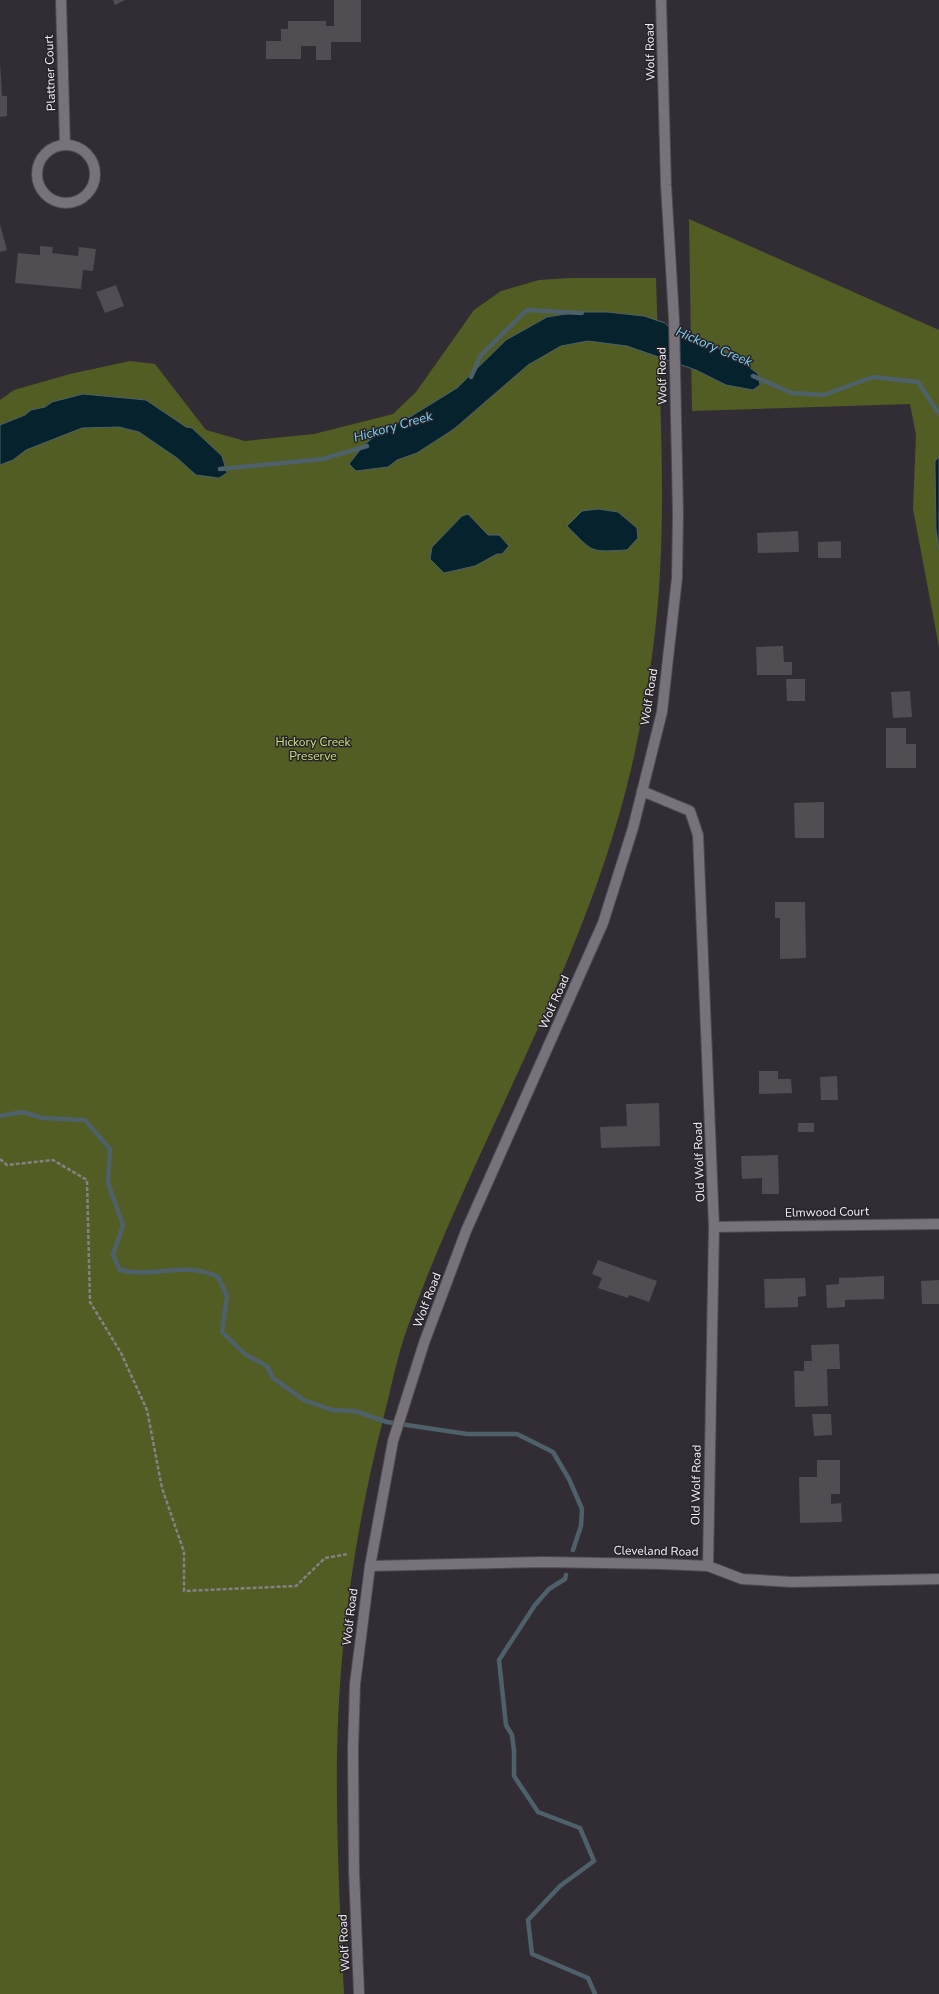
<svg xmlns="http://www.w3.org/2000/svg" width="939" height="1994" viewBox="0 0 939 1994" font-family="'Nunito Sans',sans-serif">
  <rect width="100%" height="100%" fill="#322d34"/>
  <g fill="#525d24">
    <path d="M689,219l250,111v317l-26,-138 3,-74 -6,-31 -218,7z"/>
    <path d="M570,278h86c3,104 10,208 3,311 -4,57 -13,112 -25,167 -44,201 -156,378 -226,570 -11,30 -17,63 -25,94 -28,109 -44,222 -46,334 -1,80 3,160 7,240h-344v-1594l14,-10 56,-16 60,-13 25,3 51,66 39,11 69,-7 79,-20 23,-22 58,-82 27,-19 38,-11z"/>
  </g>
  <g fill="#06222c" stroke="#4e6069">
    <path d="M579,312h28l37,4 21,7 5,5 19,6 9,6 8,2 17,9 6,5 10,3 19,15 2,11 -7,5 -27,-5 -30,-15 -69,-24 -39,-5 -27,5 -33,19 -74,64 -37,24 -20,7 -9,7 -32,4 -7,-7 15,-19 17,-14 29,-14 47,-29 49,-48 41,-23z"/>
    <path d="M83,394l63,6 40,27 6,1 30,28 5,17 -8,5 -23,-3 -19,-17 -38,-26 -20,-5 -37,1 -56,22 -13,10 -13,5v-40l25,-10 6,-5 14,-3 7,-5z"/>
    <path d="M939,457v93l-3,-21 -1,-62v-6z"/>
    <path d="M598,509l20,3 19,16 1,10 -11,12c-38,2 -33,3 -60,-24l15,-15z"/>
    <path d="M468,514l20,21h11l10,11 -7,8h-5l-22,12 -31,7 -14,-14 2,-12 30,-31z"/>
  </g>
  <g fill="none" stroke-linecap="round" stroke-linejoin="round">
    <g stroke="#4e6069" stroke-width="4.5">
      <path d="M753,376l39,17 32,2 49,-18 45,5 21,32"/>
      <path d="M471,377l10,-22 46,-45 55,3"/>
      <path d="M220,469l103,-10 44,-13"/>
      <path d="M0,1116l23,-4 19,6 43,2 25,29 -2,34 15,42 -10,30 7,15c36,9 64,-10 98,7l9,19 -5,36 24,23 21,11 6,12 31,22 28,10 23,1 32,11 80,12h50l36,18 16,27 13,30 -1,17 -8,24"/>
      <path d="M566,1575l-1,4 -16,10 -14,16 -36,55 7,65 6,10 2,16v25l24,36 42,16 14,33 -34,25 -32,34 4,34 56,24 7,16"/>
    </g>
  </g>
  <g fill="#524c53">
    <path d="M113,0h12l-10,5z"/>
    <path d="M334,0h27v42h-30v18h-15v-14h-15v13h-35v-18h15v-12h7v-8h38v5h8z"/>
    <path d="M0,61l2,35h5v20l-7,1z"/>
    <path d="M0,224l7,26 -7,2z"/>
    <path d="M40,246l13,1 -1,6 26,3 1,-9 17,2 -3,22 -10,-1 -2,19 -66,-6 3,-30 22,2z"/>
    <path d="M116,285l8,21 -19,7 -9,-21z"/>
    <path d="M798,531l1,21 -41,1 -1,-20z"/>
    <path d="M841,541v17h-23v-16z"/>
    <path d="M783,646l1,16h8v13h-35l-1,-28z"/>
    <path d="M786,679h19v22h-18z"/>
    <path d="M910,691l2,26 -19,1 -2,-26z"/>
    <path d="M886,728h20v16h10v24h-30z"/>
    <path d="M824,802v36h-29l-1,-35z"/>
    <path d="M775,902h30l1,56 -26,1v-41h-5z"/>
    <path d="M759,1071h19v8h13l1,14 -33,1z"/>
    <path d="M837,1076l1,24h-17l-1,-23z"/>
    <path d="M659,1103l1,43 -59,2 -1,-21 27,-1 -1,-22z"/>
    <rect x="798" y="1123" width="16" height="9"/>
    <path d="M778,1155l1,39h-17v-16l-20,1 -1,-23z"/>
    <path d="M598,1260l59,21 -8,21 -20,-7 -1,3 -30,-10 4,-10 -10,-4z"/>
    <path d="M884,1276v23l-39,1v7l-18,1 -1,-23 13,-1v-6z"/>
    <path d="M805,1278l1,18 -8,1v10l-33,1 -1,-29z"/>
    <path d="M939,1280v24h-17l-1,-23z"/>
    <path d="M839,1344l1,25h-13l1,37 -33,1 -1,-36h10v-10h8l-1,-16z"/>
    <path d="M812,1414h19l1,21 -18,1z"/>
    <path d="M817,1460h23v34h-9v10l10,-1 1,19 -42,1 -1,-46h18z"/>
  </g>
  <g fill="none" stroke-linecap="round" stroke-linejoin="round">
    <g stroke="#4f4a50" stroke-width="12">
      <g id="street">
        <path d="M61,0l4,145"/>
        <circle cx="66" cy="174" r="29"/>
        <path d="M642,791l48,20 8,24 16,392 -6,339"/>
        <path d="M714,1227l225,-3"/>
        <path d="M370,1566l173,-4 119,2 46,2 34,13 50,3 147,-3"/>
      </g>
    </g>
    <g stroke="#4f4a50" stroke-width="12">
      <path id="secondary" d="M359,1994l-5,-123 -1,-122 2,-65 15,-118 23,-125 31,-98 42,-112 137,-308 30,-95 29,-116 15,-134 1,-64 -4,-195 -8,-134 -5,-185"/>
    </g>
    <path stroke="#868187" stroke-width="2.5" stroke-dasharray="4 2" stroke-linecap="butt" d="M0,1159l7,6 46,-5 34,20 3,122 31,51 26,57 15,78 22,64v39l112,-5 29,-28 23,-4"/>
    <use href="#street" stroke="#78727a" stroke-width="10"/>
    <use href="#secondary" stroke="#78727a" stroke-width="10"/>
  </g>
  <g text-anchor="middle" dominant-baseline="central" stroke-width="3" stroke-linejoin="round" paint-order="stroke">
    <g font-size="12" fill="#f5f1f6" stroke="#28232a">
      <text transform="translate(650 52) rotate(-91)">Wolf Road</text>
      <text transform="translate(50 73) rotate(-92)">Plattner Court</text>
      <text transform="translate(662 376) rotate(-91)">Wolf Road</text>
      <text transform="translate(649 697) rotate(-81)">Wolf Road</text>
      <text transform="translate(554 1002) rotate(-66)">Wolf Road</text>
      <text transform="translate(699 1162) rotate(-92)">Old Wolf Road</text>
      <text transform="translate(827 1212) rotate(-1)">Elmwood Court</text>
      <text transform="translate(427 1300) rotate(-69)">Wolf Road</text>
      <text transform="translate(696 1485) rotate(-89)">Old Wolf Road</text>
      <text transform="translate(656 1551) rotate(1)">Cleveland Road</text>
      <text transform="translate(350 1617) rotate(-83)">Wolf Road</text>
      <text transform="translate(344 1943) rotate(-93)">Wolf Road</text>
    </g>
    <g font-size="12" fill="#cde180" stroke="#28232a">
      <text x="313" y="742">Hickory Creek<tspan x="313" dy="14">Preserve</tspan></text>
    </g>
    <g font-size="13" font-style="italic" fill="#79d4f7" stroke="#28232a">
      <text transform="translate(714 347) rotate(23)">Hickory Creek</text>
      <text transform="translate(393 427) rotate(-16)">Hickory Creek</text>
    </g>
  </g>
</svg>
